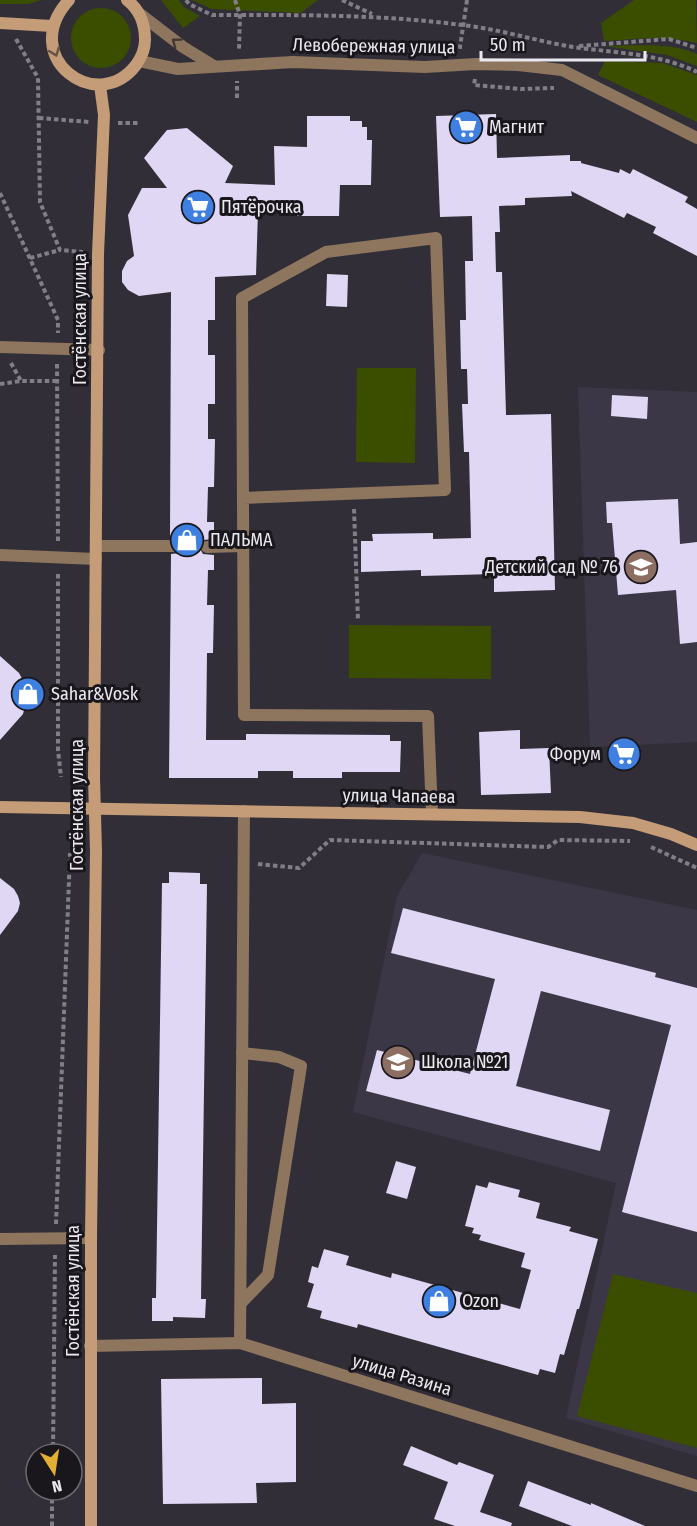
<svg xmlns="http://www.w3.org/2000/svg" width="697" height="1526" viewBox="0 0 697 1526" font-family="'Fira Sans Condensed',sans-serif">
  <rect width="100%" height="100%" fill="#312e38"/>
  <g fill="#3c3747">
    <path d="M578,387l119,5v350l-107,5z"/>
    <path d="M422,853l275,57v546l-131,-38 50,-235 -263,-71 44,-216z"/>
  </g>
  <g fill="#3b4e00">
    <path d="M0,0h42l-14,4h-28z"/>
    <path d="M161,0h18l5,7 16,9 -17,12z"/>
    <path d="M192,0h126l-17,13 -89,-4z"/>
    <path d="M634,0h62l1,43c-31,-8 -61,-4 -93,-2l-3,-18z"/>
    <circle cx="101" cy="38" r="30"/>
    <path d="M605,46c31,0 64,-4 92,8v12l-30,-11z"/>
    <path d="M605,61l58,2 34,12v47l-99,-47z"/>
    <path d="M357,368h59l-1,95 -59,-1z"/>
    <path d="M349,625l142,1v53l-142,-1z"/>
    <path d="M613,1274l84,19v155l-120,-32z"/>
  </g>
  <g fill="#e0d7f4">
    <path d="M496,114l1,44 73,-3v6h11v2l38,10 1,-4 10,5 3,-5 55,28 -3,5 12,7v47l-44,-23 3,-6 -29,-14 -3,5 -53,-27 1,5 -47,2v7l-26,1 1,26h-5l1,40h6l4,143 45,-1 4,176 -61,2v-18l-73,2v-6l-60,2v-31h12l-1,-7 61,-1v6l38,-1 -2,-86h-5l-2,-48h6l-1,-35h-6l-1,-49h6l-1,-59h8l-1,-45 -32,1 -4,-101z"/>
    <path d="M307,116h43v5h12v6h5v13h5l-1,45h-31l-1,31h-42v-5h-39l-2,64 -41,2v43h-7v35h7v49h-7v35h7l-1,48h-6l-1,35h7v17l-11,1 -4,7 4,7 11,1v15h-6l-1,35h7l-1,48h-6l-1,87h40v-6l144,1v6h11l-1,31h-58v6h-49v-7h-35v7h-89l2,-224 10,-1 4,-6 -3,-8 -11,-1 -1,-4 1,-242 -32,4 -11,-6 -6,-8v-11l5,-10 7,-5 -6,-41 14,-27h25l-23,-30 23,-28 20,-2 46,38 -8,17 50,2 -1,-39 33,1z"/>
    <path d="M327,274l21,1 -1,32 -21,-1z"/>
    <path d="M612,395l36,2 -1,22 -36,-3z"/>
    <path d="M678,499l2,45 17,-2v100l-17,2 -4,-54 -58,5 -6,-72h-5l-1,-21z"/>
    <path d="M0,656l19,17 6,11 3,10 -5,20 -23,26z"/>
    <path d="M520,730v19l29,-1 2,45 -70,2 -2,-63z"/>
    <path d="M169,872l31,1v11h7l-6,415h5l-1,19 -32,-1v4h-21v-23h4l6,-415h7z"/>
    <path d="M0,878l14,11 4,7 2,7 -2,8 -18,24z"/>
    <path d="M403,908l253,65 -1,4 42,11v244l-75,-20 49,-187 -130,-34 -25,95 94,24 -10,41 -234,-60 11,-41 93,24 25,-95 -104,-26z"/>
    <path d="M396,1161l20,6 -9,32 -21,-6z"/>
    <path d="M489,1182l31,8 -2,7 22,6 -4,15 35,9 -2,4 29,8 -19,70h-2l-13,46 -4,-1 -5,19 -15,-4 -2,6 -180,-51 -1,4 -37,-10 2,-7 -15,-4 7,-23 -6,-2 4,-16 6,2 6,-19 25,7 -3,9 45,13 1,-5 128,36 11,-39 -10,-3 4,-14 -46,-13 2,-5 -9,-2 2,-5 -9,-2 11,-41 11,3z"/>
    <path d="M262,1378v26l34,-1v79l-40,1 1,20 -94,1 -2,-125z"/>
    <path d="M411,1446l46,19 2,-3 35,13 -14,37 32,11 -1,3h-56l-21,-7 14,-37 -45,-17z"/>
    <path d="M528,1481l63,24v-2l54,23h-73l-53,-20z"/>
  </g>
  <g fill="none" stroke-linecap="round" stroke-linejoin="round">
    <g stroke="#817e87" stroke-width="4" stroke-dasharray="4.5 3" stroke-linecap="butt">
      <path d="M186,0l3,4 23,11c84,0 166,-1 250,10 37,4 74,16 111,22 42,6 85,6 124,25"/>
      <path d="M235,0l5,15 -1,35"/>
      <path d="M342,0l30,14"/>
      <path d="M16,39l22,39 2,124 20,48 23,2"/>
      <path d="M579,46l90,-7 28,9"/>
      <path d="M462,47h-2l7,-47"/>
      <path d="M475,79l-1,6 47,4 33,-1"/>
      <path d="M237,98v-17"/>
      <path d="M39,118l50,4"/>
      <path d="M118,123h20"/>
      <path d="M0,193l58,127v13"/>
      <path d="M30,258l30,-8"/>
      <path d="M11,363l10,18"/>
      <path d="M57,364l1,179"/>
      <path d="M0,384l21,-3h36"/>
      <path d="M354,509l4,112"/>
      <path d="M58,574v176l3,27"/>
      <path d="M651,847l46,21"/>
      <path d="M258,864l41,4 31,-28 218,7 10,-7 72,1"/>
      <path d="M56,1224l14,-371"/>
      <path d="M53,1454l2,-199"/>
      <path d="M52,1526v-36"/>
    </g>
    <g stroke="#8e755e" stroke-width="12">
      <path d="M0,347l99,3"/>
      <path d="M243,498l202,-8 -9,-252 -110,14 -84,46 2,417 184,1 4,98"/>
      <path d="M96,546h81"/>
      <path d="M207,547l36,-1"/>
      <path d="M0,555l96,4"/>
      <path d="M241,1303l27,-28 33,-209 -22,-9 -37,-4"/>
      <path d="M240,1343l4,-532"/>
    </g>
    <g stroke="#8e755e" stroke-width="12">
      <path d="M140,14l43,33 31,19"/>
      <path d="M139,61l39,8 115,-7 132,5 51,-3 42,1 44,5 135,68"/>
      <path d="M0,1239l91,-1"/>
      <path d="M90,1346l150,-3 457,143"/>
    </g>
    <g stroke="#c49c77" stroke-width="12">
      <path d="M69,0c-52,57 28,116 67,65 5,-7 9,-16 9,-25 0,-16 -5,-30 -18,-40"/>
      <path d="M0,23l52,3"/>
      <path d="M0,807l580,10 53,6 38,11 26,11"/>
      <path d="M91,1526v-288l5,-387 -2,-73 4,-524 6,-139 -4,-30"/>
    </g>
  </g>
  <defs><path id="oneway-chevron" d="M-2-3.5L2.5 0L-2 3.5" fill="none" stroke-width="1.6" stroke-linecap="round" stroke-linejoin="round" transform="scale(1.5)"/></defs>
  <use stroke="#423833" href="#oneway-chevron" transform="translate(176 42) rotate(-143)"/>
  <use stroke="#665345" href="#oneway-chevron" transform="translate(55 52) rotate(70)"/>
  <defs>
    <g id="supermarket-disc" transform="scale(1.725)"><circle r="9.5" fill="#3f7fe0" stroke="#19171c"/><path d="M-6-5.5h2.5l.6 2H6L4.5 2H-2.5L-4.4-4H-6ZM-1.5 3.2a1.3 1.3 0 1 0 .1 0ZM3 3.2a1.3 1.3 0 1 0 .1 0Z" fill="#fff"/></g>
    <g id="shop-disc" transform="scale(1.725)"><circle r="9.5" fill="#3f7fe0" stroke="#19171c"/><path d="M-5-2.5h2.3a2.7 3.5 0 0 1 5.4 0H5L5.5 6h-11ZM-1.5-2.5h3a1.5 2.3 0 0 0-3 0Z" fill="#fff"/></g>
    <g id="school-disc" transform="scale(1.725)"><circle r="9.5" fill="#8d6e63" stroke="#19171c"/><path d="M0-5L7-2L0 1L-7-2ZM-4 1L0 2.5L4 1V4Q0 6-4 4Z" fill="#fff"/></g>
  </defs>
  <g fill-rule="evenodd">
    <use href="#supermarket-disc" x="466" y="127"/>
    <use href="#supermarket-disc" x="198" y="207"/>
    <use href="#shop-disc" x="187" y="540"/>
    <use href="#school-disc" x="641" y="567"/>
    <use href="#shop-disc" x="28" y="694"/>
    <use href="#supermarket-disc" x="624" y="754"/>
    <use href="#school-disc" x="398" y="1062"/>
    <use href="#shop-disc" x="439" y="1301"/>
  </g>
  <g text-anchor="middle" dominant-baseline="central" stroke-width="6" stroke-linejoin="round" paint-order="stroke">
    <g font-size="18" fill="#ebe9f0" stroke="#19171c">
      <text transform="translate(374 46) rotate(1)">Левобережная улица</text>
      <text transform="translate(80 319) rotate(-90)">Гостёнская улица</text>
      <text transform="translate(399 796) rotate(1)">улица Чапаева</text>
      <text transform="translate(77 805) rotate(-90)">Гостёнская улица</text>
      <text transform="translate(73 1291) rotate(-90)">Гостёнская улица</text>
      <text transform="translate(402 1375) rotate(17)">улица Разина</text>
    </g>
    <g font-size="18" fill="#ebe9f0" stroke="#19171c" text-anchor="start">
      <text x="489" y="127">Магнит</text>
      <text x="221" y="207">Пятёрочка</text>
      <text x="210" y="540">ПАЛЬМА</text>
      <text x="618" y="567" text-anchor="end">Детский сад № 76</text>
      <text x="51" y="694">Sahar&amp;Vosk</text>
      <text x="601" y="754" text-anchor="end">Форум</text>
      <text x="421" y="1062">Школа №21</text>
      <text x="462" y="1301">Ozon</text>
    </g>
  </g>
  <g transform="translate(54 1472) rotate(168)"><circle r="28" fill="#19171c" stroke="#6d6b71" stroke-width="1.5"/>
  <path d="M0-4.5L10 22L0 15L-10 22Z" fill="#e2af34"/>
  <text y="-9" font-size="16" font-weight="bold" text-anchor="middle" fill="#ebe9f0">N</text>
  </g>
  <path d="M481 51v9h164v-9" fill="none" stroke="#ebe9f0" stroke-width="3"/>
  <text x="490" y="51" font-size="18" fill="#ebe9f0" stroke="#19171c" stroke-width="4.5" paint-order="stroke">50 m</text>
</svg>
